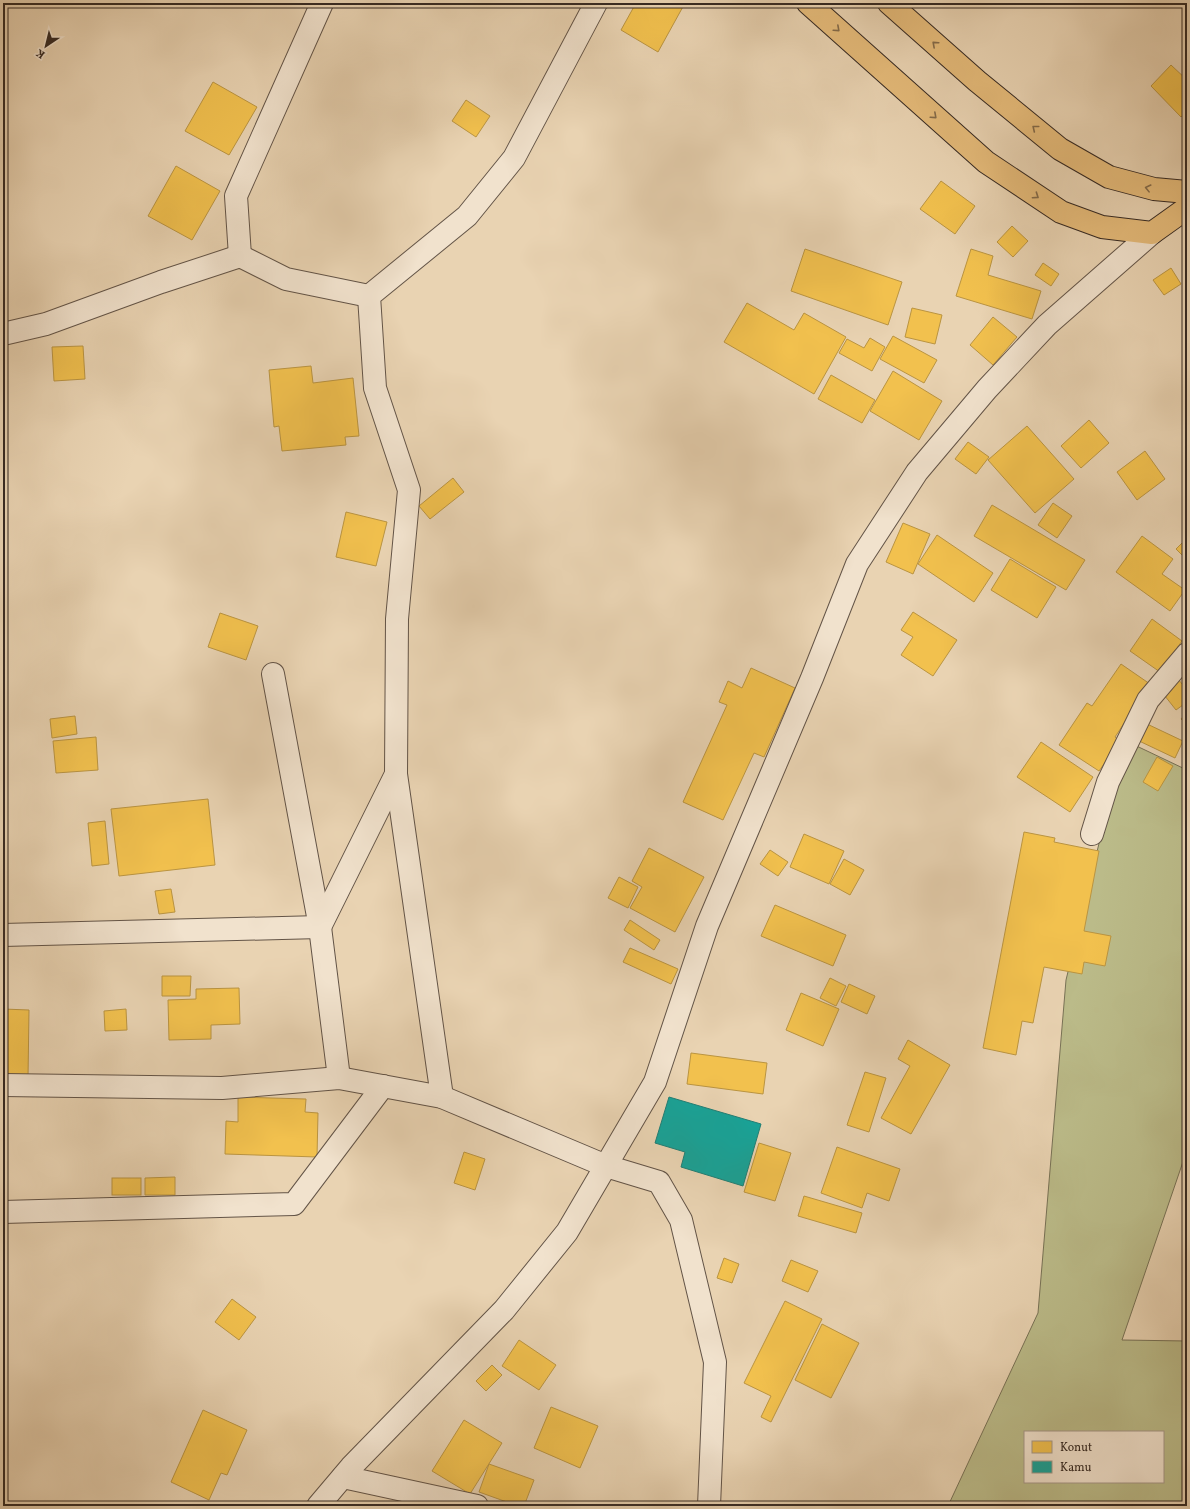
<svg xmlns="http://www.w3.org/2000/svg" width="1190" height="1509" viewBox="0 0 1190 1509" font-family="Vollkorn,serif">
  <rect width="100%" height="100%" fill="#e9d3b2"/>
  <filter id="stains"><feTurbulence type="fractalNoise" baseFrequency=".005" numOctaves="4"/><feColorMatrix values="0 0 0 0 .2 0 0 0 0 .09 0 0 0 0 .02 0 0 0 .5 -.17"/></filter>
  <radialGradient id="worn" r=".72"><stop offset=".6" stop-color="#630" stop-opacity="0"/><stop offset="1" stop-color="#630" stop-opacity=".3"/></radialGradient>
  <path fill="#bbbb89" stroke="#787256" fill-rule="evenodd" d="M1124,740l63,30v380l-65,190 65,1v165h-239l90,-193 28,-333zM1025,1432h138v50h-138z"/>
  <g fill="#f2c14e" stroke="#ba9441">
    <path d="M636,3h49l-27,49 -37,-22z"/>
    <path d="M1171,65l16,15v31l-6,6 -30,-31z"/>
    <path d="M213,82l44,25 -28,48 -44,-24z"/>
    <path d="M466,100l24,16 -14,21 -24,-16z"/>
    <path d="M176,166l44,25 -28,49 -44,-24z"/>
    <path d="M941,181l34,25 -20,28 -35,-25z"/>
    <path d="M1187,222v12l-5,-9z"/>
    <path d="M1012,226l16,15 -15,16 -16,-15z"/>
    <path d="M805,249l97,33 -14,43 -97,-34z"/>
    <path d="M971,249l22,7 -5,19 53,16 -9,28 -76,-23z"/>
    <path d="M1043,263l16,11 -8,12 -16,-11z"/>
    <path d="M1171,268l10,16 -17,11 -11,-15z"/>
    <path d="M747,303l47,27 10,-17 42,24 -32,57 -90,-52z"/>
    <path d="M912,308l30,7 -7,29 -30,-7z"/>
    <path d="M993,317l24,20 -24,28 -23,-20z"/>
    <path d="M893,336l44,24 -13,23 -44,-24z"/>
    <path d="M870,338l15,9 -13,24 -33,-18 8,-14 17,9z"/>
    <path d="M83,346l2,33 -31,2 -2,-34z"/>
    <path d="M311,366l2,17 40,-5 6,58 -14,1 1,8 -64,6 -3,-25 -5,1 -5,-57z"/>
    <path d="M893,371l49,30 -23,39 -49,-29z"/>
    <path d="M831,375l44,25 -13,23 -44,-24z"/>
    <path d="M1089,420l20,23 -28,25 -20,-22z"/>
    <path d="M1027,426l47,53 -39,34 -47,-53z"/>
    <path d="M968,442l21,15 -13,17 -21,-15z"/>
    <path d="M1145,451l20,28 -28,21 -20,-28z"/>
    <path d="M453,478l11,14 -34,27 -11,-13z"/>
    <path d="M1053,503l19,13 -15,22 -19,-13z"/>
    <path d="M992,505l93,55 -19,30 -92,-54z"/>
    <path d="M346,512l41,10 -11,44 -40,-9z"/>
    <path d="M903,523l27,11 -17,40 -27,-12z"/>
    <path d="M937,535l56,38 -19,29 -56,-38z"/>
    <path d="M1142,536l31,23 -11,15 23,16 -15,21 -54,-39z"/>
    <path d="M1187,538v22l-11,-11z"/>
    <path d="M1010,559l46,28 -19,31 -46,-28z"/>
    <path d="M913,612l44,28 -24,36 -32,-21 12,-18 -12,-7z"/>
    <path d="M220,613l38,13 -12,34 -38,-13z"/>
    <path d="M1152,619l30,22 -22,31 -30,-21z"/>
    <path d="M1187,661v22l-12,-12z"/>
    <path d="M1121,664l29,20 -35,53 5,4 -21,30 -40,-26 28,-42 5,3z"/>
    <path d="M751,668l44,20 -31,69 -10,-4 -31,67 -40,-18 44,-97 -8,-3 9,-21 14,7z"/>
    <path d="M1178,679l9,11v12l-11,8 -15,-19z"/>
    <path d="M1187,712v13l-6,-6z"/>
    <path d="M75,716l2,18 -25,4 -2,-19z"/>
    <path d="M1145,723l38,18 -8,17 -38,-18z"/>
    <path d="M96,737l2,33 -42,3 -3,-32z"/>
    <path d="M1041,742l52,35 -23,35 -53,-35z"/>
    <path d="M1157,757l16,9 -15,25 -15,-9z"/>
    <path d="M208,799l7,66 -96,11 -8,-67z"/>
    <path d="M105,821l4,43 -17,2 -4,-43z"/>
    <path d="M1024,832l31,6 -1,4 45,9 -15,80 27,5 -6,30 -21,-4 -2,12 -38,-7 -11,56 -11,-2 -6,34 -33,-7z"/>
    <path d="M804,834l40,17 -15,33 -39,-17z"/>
    <path d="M649,848l55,29 -29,55 -45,-24 12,-21 -10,-6z"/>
    <path d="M770,850l18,12 -10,14 -18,-12z"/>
    <path d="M844,859l20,11 -14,25 -20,-11z"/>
    <path d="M619,877l19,10 -10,21 -20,-10z"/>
    <path d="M171,889l4,23 -16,2 -4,-23z"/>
    <path d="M775,905l71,30 -13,31 -72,-30z"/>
    <path d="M630,920l30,20 -6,10 -30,-20z"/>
    <path d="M630,948l48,21 -7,15 -48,-22z"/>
    <path d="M162,976h29l-1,20h-28z"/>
    <path d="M830,978l16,8 -10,20 -16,-8z"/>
    <path d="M849,984l26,12 -8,18 -26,-12z"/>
    <path d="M239,988l1,36 -29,1v14l-42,1 -1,-40 28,-1v-10z"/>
    <path d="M801,993l38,16 -16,37 -37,-16z"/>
    <path d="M3,1009l26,1 -1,68h-25z"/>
    <path d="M126,1009l1,21 -22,1 -1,-20z"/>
    <path d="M908,1040l42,25 -39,69 -30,-16 29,-52 -12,-7z"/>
    <path d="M691,1053l76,10 -4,31 -76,-10z"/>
    <path d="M865,1072l21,6 -17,54 -22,-7z"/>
    <path d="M238,1097l68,2 -1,13 13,1 -1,44 -92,-3 1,-33 12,1z"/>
    <path d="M759,1143l32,10 -16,48 -31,-9z"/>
    <path d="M837,1147l63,22 -11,32 -22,-8 -5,15 -41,-15z"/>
    <path d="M464,1152l21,7 -10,31 -21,-7z"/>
    <path d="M175,1177v18h-30v-17z"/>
    <rect x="112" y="1178" width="29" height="17"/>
    <path d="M804,1196l58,17 -6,20 -58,-17z"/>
    <path d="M724,1258l15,6 -7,19 -15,-5z"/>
    <path d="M791,1260l27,11 -10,21 -26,-11z"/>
    <path d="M232,1299l24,18 -17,23 -24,-18z"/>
    <path d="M785,1301l37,18 -51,103 -10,-5 10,-21 -27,-13z"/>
    <path d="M822,1324l37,19 -28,55 -36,-18z"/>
    <path d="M519,1340l37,25 -17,25 -37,-24z"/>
    <path d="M492,1365l10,10 -16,16 -10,-10z"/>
    <path d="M551,1407l47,19 -18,42 -46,-20z"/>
    <path d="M203,1410l44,20 -20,45 -6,-2 -12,27 -38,-18z"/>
    <path d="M464,1420l38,23 -32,51 -38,-23z"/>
    <path d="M489,1464l45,16 -10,26h-6l-39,-14z"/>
  </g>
  <path fill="#17a398" stroke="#207f75" d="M669,1097l92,27 -18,62 -62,-19 4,-15 -30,-9z"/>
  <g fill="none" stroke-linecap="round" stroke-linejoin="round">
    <g stroke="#635447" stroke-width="24">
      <g id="minor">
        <path d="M240,256l-4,-60 86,-193"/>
        <path d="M3,334l43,-10 115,-42 79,-26 46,23 83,17"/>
        <path d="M273,674l47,253 19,151"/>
        <path d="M1092,834l16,-52 40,-82 39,-46"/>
        <path d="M3,935l317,-8 76,-153"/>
        <path d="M3,1085l219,3 117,-10 103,19 164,69 53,16 22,38 34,142 -6,144"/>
        <path d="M442,1097l-46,-323 1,-155 12,-129 -34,-102 -6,-92 98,-80 47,-58 82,-155"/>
        <path d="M3,1212l291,-8 89,-118"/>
        <path d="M343,1477l134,29"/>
        <path d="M318,1506l33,-39 153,-157 63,-78 88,-150 52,-156 105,-248 45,-114 60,-92 70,-83 60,-64 105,-92"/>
      </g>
    </g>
    <g stroke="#362a23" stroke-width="24">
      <g id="major">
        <path d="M808,3l178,159 75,50 41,15 50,6 35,-25"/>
        <path d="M889,3l88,78 83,68 49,28 45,12 33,3"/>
      </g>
    </g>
    <use href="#minor" stroke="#f1e2cd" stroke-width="22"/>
    <use href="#major" stroke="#e4ba79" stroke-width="22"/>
  </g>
  <defs><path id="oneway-chevron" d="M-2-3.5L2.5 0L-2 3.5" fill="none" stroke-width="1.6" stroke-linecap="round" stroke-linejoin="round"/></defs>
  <g stroke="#846b4a">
    <use href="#oneway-chevron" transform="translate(837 29) rotate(42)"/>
    <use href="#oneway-chevron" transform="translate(935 44) rotate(-138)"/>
    <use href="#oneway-chevron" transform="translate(934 116) rotate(42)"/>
    <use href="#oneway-chevron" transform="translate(1035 128) rotate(-141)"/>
    <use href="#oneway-chevron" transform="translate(1148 188) rotate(-166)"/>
    <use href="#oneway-chevron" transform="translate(1036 196) rotate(34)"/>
  </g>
  <rect width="1190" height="1509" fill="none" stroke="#e9d3b2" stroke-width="16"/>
  <rect x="4" y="4" width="1182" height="1501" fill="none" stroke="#362a23" stroke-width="2"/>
  <rect x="8" y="8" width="1174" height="1493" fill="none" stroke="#362a23"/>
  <rect x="1024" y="1431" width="140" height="52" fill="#f1e2cd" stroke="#a69889"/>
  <rect x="1032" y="1441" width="20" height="12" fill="#f2c14e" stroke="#a69889"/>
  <text x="1060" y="1451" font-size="12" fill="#362a23">Konut</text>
  <rect x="1032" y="1461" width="20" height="12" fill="#17a398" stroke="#a69889"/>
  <text x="1060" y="1471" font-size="12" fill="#362a23">Kamu</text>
  <g transform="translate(46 46) rotate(215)" stroke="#f1e2cd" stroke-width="3" paint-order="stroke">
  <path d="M0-3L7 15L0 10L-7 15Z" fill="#362a23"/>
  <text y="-6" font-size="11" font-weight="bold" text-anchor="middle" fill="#362a23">K</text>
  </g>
  <rect width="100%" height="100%" filter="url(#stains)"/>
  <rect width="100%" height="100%" fill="url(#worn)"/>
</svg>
